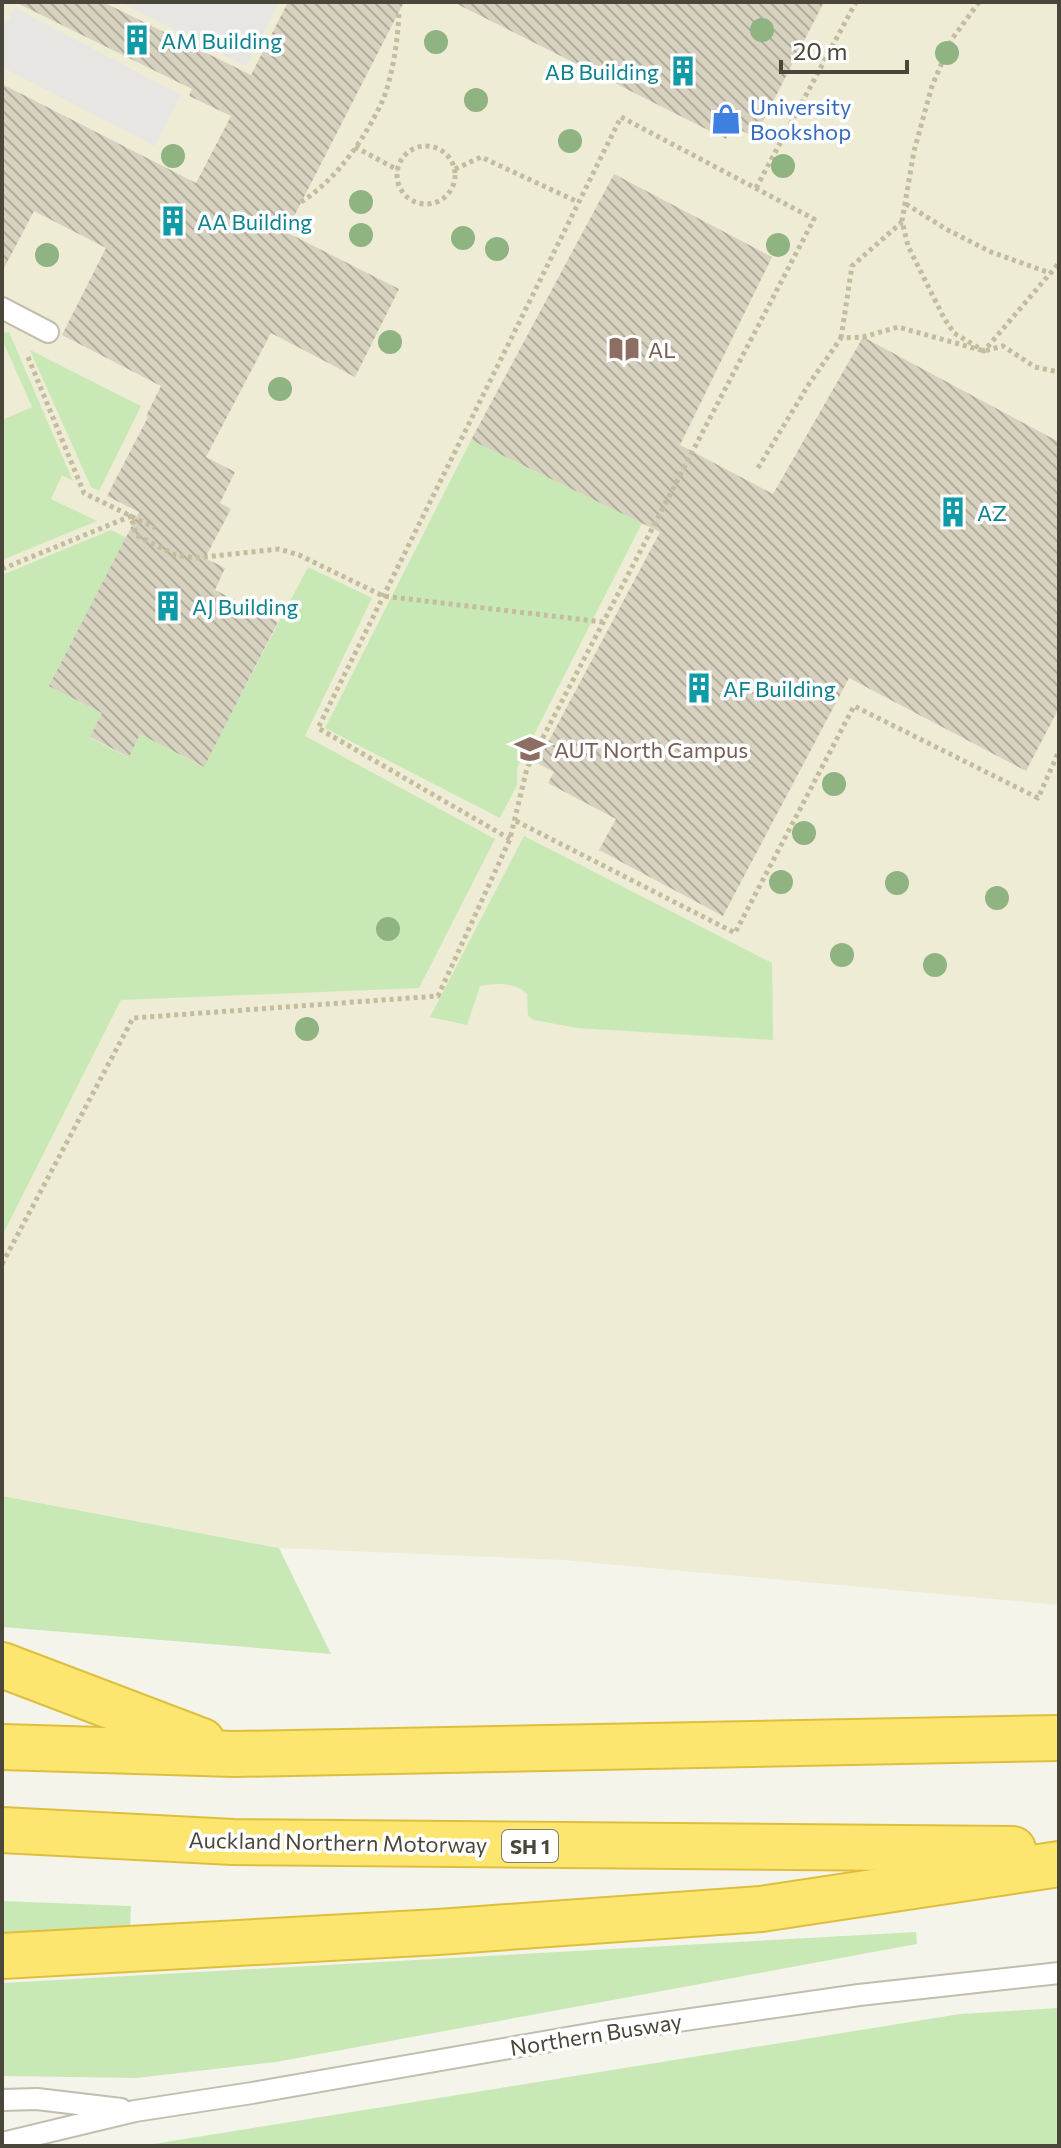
<svg xmlns="http://www.w3.org/2000/svg" width="1061" height="2148" viewBox="0 0 1061 2148" font-family="Commissioner,sans-serif">
  <defs>
    <pattern id="building-back-hatch" width="6" height="6" patternUnits="userSpaceOnUse" patternTransform="scale(2)"><rect width="6" height="6" fill="#d7d2c0"/><path d="M-1 5l2 2M0 0l6 6M5-1l2 2" fill="none" stroke="#b0ac9d"/></pattern>
  </defs>
  <rect width="100%" height="100%" fill="#f5f4eb"/>
  <path fill="#eeecd5" d="M2,2h1057v1603l-497,-45 -283,-12 -277,-52z"/>
  <g fill="#c8e9b5">
    <path d="M9,332l64,149 -11,-6 -11,24 46,22 -95,39v-140l30,-13 -30,-68v-6z"/>
    <path d="M30,350l111,56 -42,85 -8,-4z"/>
    <path d="M471,440l171,83 -125,245v17l-17,33 -175,-90z"/>
    <path d="M111,530l16,8 -77,148 52,27 -12,25 38,19 12,-23 63,33 105,-200 64,31 -67,138 190,103 -76,149 -298,12 -119,236v-661z"/>
    <path d="M524,836l248,127 1,77 -196,-12 -43,-8 -6,-4 -1,-22c-12,-12 -30,-11 -47,-8l-13,39 -37,-8z"/>
    <path d="M2,1496l277,52 52,106 -329,-27z"/>
    <path d="M2,1901l129,5 -1,26 -128,7z"/>
    <path d="M916,1932l1,12 -641,118 -140,16 -134,-2v-93z"/>
    <path d="M1059,2008v138h-918l819,-132z"/>
  </g>
  <g fill="#e7e6e2">
    <path d="M120,2h159l-33,64z"/>
    <path d="M15,8l166,87 -26,51 -153,-79v-45l4,2z"/>
  </g>
  <g fill="url(#building-back-hatch)">
    <path d="M15,2h88l148,73 37,-73h116l-118,230 113,57 -44,88 -84,-44 -65,124 29,15 -15,31 11,6 -26,49 20,10 -10,22 63,32 -74,145 -64,-33 -11,23 -39,-20 12,-24 -53,-27 90,-174 -32,-16 41,-79 -2,-1 15,-30 -99,-51 44,-87 -72,-37 -32,61v-188l194,99 35,-67 -42,-20 3,-7z"/>
    <path d="M453,2h371l-69,135 -23,-11 -6,13z"/>
    <path d="M614,174l158,83 -92,188 93,49 90,-157 196,105v266l-33,63 -177,-93 -126,238 -124,-66 17,-31 -68,-36 6,-11 -17,-9 123,-231 -189,-92z"/>
  </g>
  <g fill="none" stroke-linecap="round" stroke-linejoin="round">
    <g stroke="#c1bead" stroke-width="24">
      <g id="service">
        <path d="M2,308l46,24"/>
        <path d="M2,2100l35,-1 84,10"/>
        <path d="M2,2143l133,-32 117,-18 349,-61 258,-37 200,-22"/>
      </g>
    </g>
    <g stroke="#debf3d" stroke-width="48">
      <g id="motorway">
        <path d="M2,1665l200,76"/>
        <path d="M2,1747l233,7 824,-16"/>
        <path d="M2,1830l231,12 780,7"/>
        <path d="M2,1956l436,-24 323,-23 298,-45"/>
      </g>
    </g>
    <g stroke="#c3bc9f" stroke-width="5" stroke-dasharray="4 4" stroke-linecap="butt">
      <path d="M979,2l-27,37 -20,47 -18,65 -12,70 6,25 36,72 10,15 30,18 75,-88"/>
      <circle cx="426" cy="175" r="29"/>
      <path d="M355,147l43,23"/>
      <path d="M455,169l26,-12 97,45"/>
      <path d="M756,188l100,-186"/>
      <path d="M301,202c35,-22 63,-62 81,-100 11,-26 16,-63 17,-91"/>
      <path d="M906,204l40,25 45,23 59,21"/>
      <path d="M841,338l11,-72 50,-44"/>
      <path d="M28,357l56,136 71,35"/>
      <path d="M758,468l51,-84 32,-46 22,-1 35,-10 86,24 19,-5 32,21 24,5"/>
      <path d="M2,569l129,-53 5,19 39,20 20,3 84,-9 20,6 84,41 220,26"/>
      <path d="M516,821l219,112 119,-227 184,92 21,-47"/>
      <path d="M2,1264l131,-246 305,-22 72,-157 17,-71 287,-549 -193,-102 -303,611 192,111"/>
    </g>
    <use href="#service" stroke="#fff" stroke-width="20"/>
    <use href="#motorway" stroke="#fde66f" stroke-width="44"/>
  </g>
  <g fill="#8fb381">
    <circle cx="762" cy="30" r="12"/>
    <circle cx="436" cy="42" r="12"/>
    <circle cx="947" cy="53" r="12"/>
    <circle cx="476" cy="100" r="12"/>
    <circle cx="570" cy="141" r="12"/>
    <circle cx="173" cy="156" r="12"/>
    <circle cx="783" cy="166" r="12"/>
    <circle cx="361" cy="202" r="12"/>
    <circle cx="361" cy="235" r="12"/>
    <circle cx="463" cy="238" r="12"/>
    <circle cx="778" cy="245" r="12"/>
    <circle cx="497" cy="249" r="12"/>
    <circle cx="47" cy="255" r="12"/>
    <circle cx="390" cy="342" r="12"/>
    <circle cx="280" cy="389" r="12"/>
    <circle cx="834" cy="784" r="12"/>
    <circle cx="804" cy="833" r="12"/>
    <circle cx="781" cy="882" r="12"/>
    <circle cx="897" cy="883" r="12"/>
    <circle cx="997" cy="898" r="12"/>
    <circle cx="388" cy="929" r="12"/>
    <circle cx="842" cy="955" r="12"/>
    <circle cx="935" cy="965" r="12"/>
    <circle cx="307" cy="1029" r="12"/>
  </g>
  <defs>
    <g id="building-bare" transform="scale(2.4)"><path d="M-4-6H4V6H1V3H-1V6H-4ZM-2.5-4.3h1.7v1.8h-1.7ZM.8-4.3h1.7v1.8H.8ZM-2.5-1h1.7V.8h-1.7ZM.8-1h1.7V.8H.8Z" fill="#0f9aa8" stroke="#fff" stroke-width="2.5" paint-order="stroke"/></g>
    <g id="shop-bare" transform="scale(2.4)"><path d="M-5-2.5h2.3a2.7 3.5 0 0 1 5.4 0H5L5.5 6h-11ZM-1.5-2.5h3a1.5 2.3 0 0 0-3 0Z" fill="#3f7fe0" stroke="#fff" stroke-width="2.5" paint-order="stroke"/></g>
    <g id="library-bare" transform="scale(2.4)"><path d="M-6-4Q-3-5.5-.7-3.5V5Q-3 3-6 4ZM6-4Q3-5.5 .7-3.5V5Q3 3 6 4Z" fill="#8d6e63" stroke="#fff" stroke-width="2.5" paint-order="stroke"/></g>
    <g id="university-bare" transform="scale(2.4)"><path d="M0-5L7-2L0 1L-7-2ZM-4 1L0 2.5L4 1V4Q0 6-4 4Z" fill="#8d6e63" stroke="#fff" stroke-width="2.5" paint-order="stroke"/></g>
  </defs>
  <g fill-rule="evenodd">
    <use href="#building-bare" x="137" y="40"/>
    <use href="#building-bare" x="683" y="71"/>
    <use href="#shop-bare" x="726" y="119"/>
    <use href="#building-bare" x="173" y="221"/>
    <use href="#library-bare" x="624" y="349"/>
    <use href="#building-bare" x="953" y="512"/>
    <use href="#building-bare" x="168" y="606"/>
    <use href="#building-bare" x="699" y="688"/>
    <use href="#university-bare" x="530" y="749"/>
  </g>
  <g text-anchor="middle" dominant-baseline="central" stroke-width="7" stroke-linejoin="round" paint-order="stroke">
    <rect fill="#fff" stroke="#807e74" stroke-width="2" x="502" y="1830" width="56" height="32" rx="6"/>
    <g font-size="20" font-weight="bold" fill="#4a4639">
      <text x="530" y="1846">SH 1</text>
    </g>
    <g font-size="22" fill="#0d838f" stroke="#fff" text-anchor="start">
      <text x="161" y="40">AM Building</text>
      <text x="659" y="71" text-anchor="end">AB Building</text>
      <text x="197" y="221">AA Building</text>
      <text x="977" y="512">AZ</text>
      <text x="192" y="606">AJ Building</text>
      <text x="723" y="688">AF Building</text>
    </g>
    <g font-size="22" fill="#366cbe" stroke="#fff" text-anchor="start">
      <text x="750" y="106">University<tspan x="750" dy="25">Bookshop</tspan></text>
    </g>
    <g font-size="22" fill="#785e54" stroke="#fff" text-anchor="start">
      <text x="648" y="349">AL</text>
      <text x="554" y="749">AUT North Campus</text>
    </g>
    <g font-size="22" fill="#4a4639" stroke="#fff">
      <text transform="translate(338 1842) rotate(1)">Auckland Northern Motorway</text>
      <text transform="translate(596 2034) rotate(-9)">Northern Busway</text>
    </g>
  </g>
  <rect width="1061" height="2148" fill="none" stroke="#4a4639" stroke-width="8"/>
  <path d="M781 60v12h126v-12" fill="none" stroke="#4a4639" stroke-width="4"/>
  <text x="793" y="60" font-size="24" fill="#4a4639" stroke="#ffffff" stroke-width="6" paint-order="stroke">20 m</text>
</svg>
